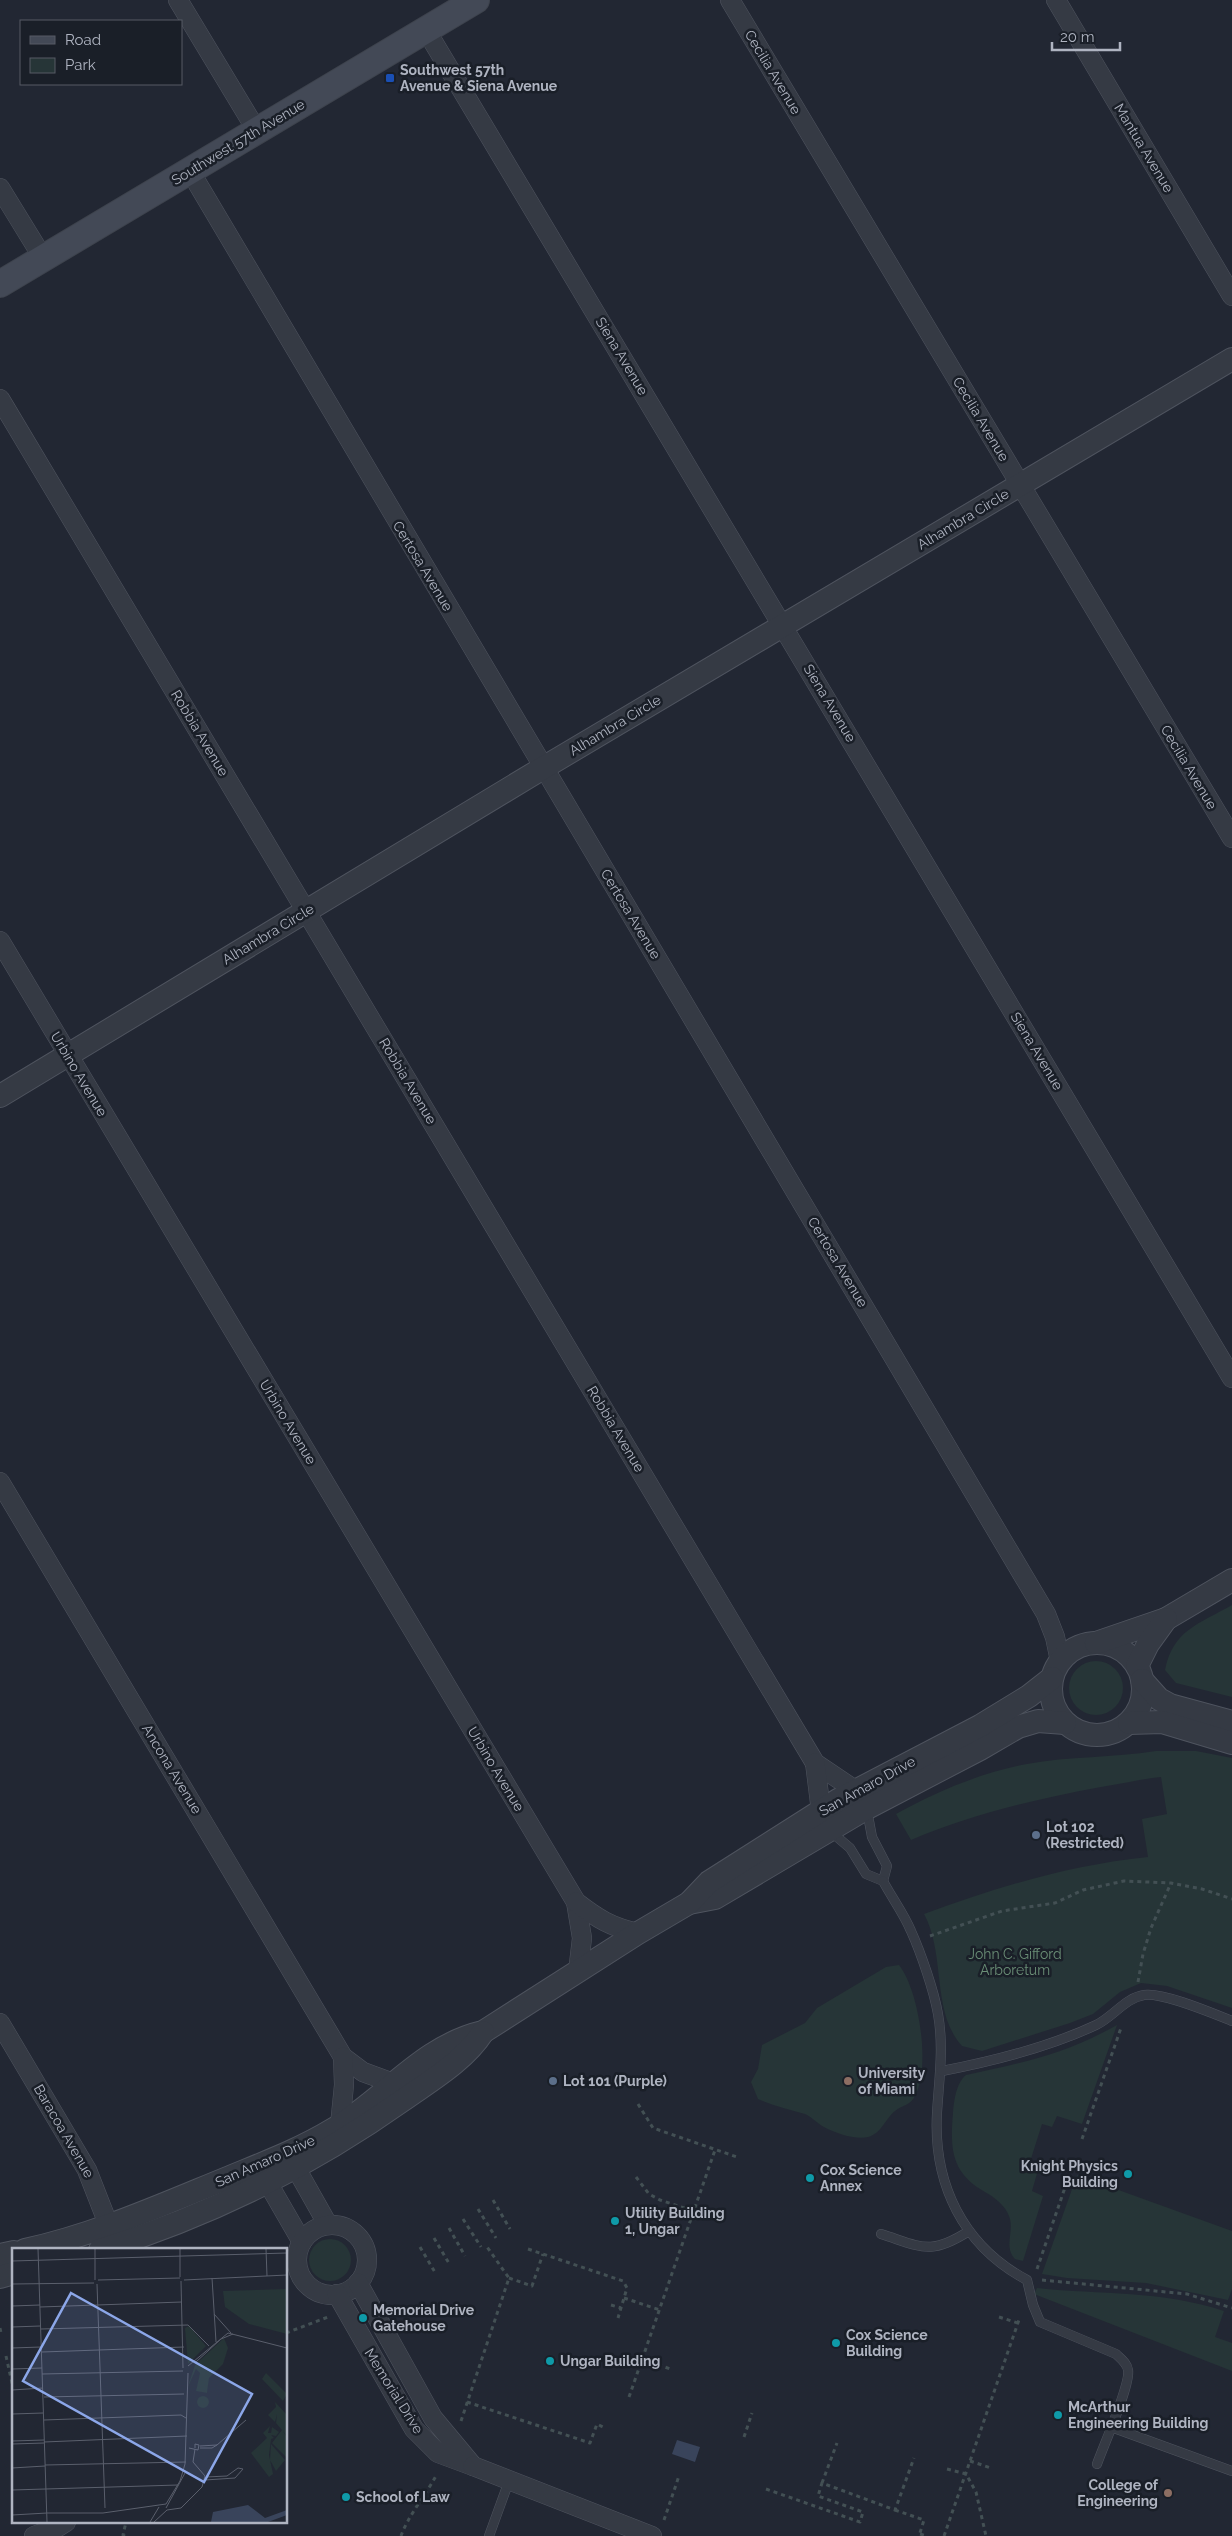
<svg xmlns="http://www.w3.org/2000/svg" width="1232" height="2536" viewBox="0 0 1232 2536" font-family="Raleway,sans-serif">
  <rect width="100%" height="100%" fill="#222733"/>
  <g fill="#263537">
    <path d="M1232,1605v92l-56,-14 -11,-13c8,-40 34,-46 67,-65z"/>
    <circle cx="1096" cy="1688" r="27"/>
    <path d="M1156,1751h40l36,7v250l-65,-22 -26,-3 -21,9 -27,22 -23,9 -88,28 -20,-5c-31,-34 -16,-92 -38,-132 73,-27 146,-49 224,-57l-6,-38 25,-5 -6,-37c-20,2 -40,7 -60,10 -65,12 -129,27 -190,53l-15,-26c42,-23 84,-41 131,-50 42,-8 86,-6 129,-13z"/>
    <path d="M899,1965c20,25 32,102 16,131 -5,10 -13,9 -20,15 -10,8 -13,22 -27,26 -13,3 -33,-4 -44,-10 -7,-4 -12,-10 -19,-13 -16,-5 -31,-8 -47,-15l-7,-17 7,-13 4,-24 43,-22 12,-15 69,-41z"/>
    <path d="M1117,2025l-35,99 -25,-8 -5,11 -10,-3 -13,41 9,5 -6,21 11,5 -20,65 -8,-2c-12,-13 0,-28 -6,-43 -4,-11 -15,-19 -24,-24 -34,-19 -35,-43 -32,-79 1,-12 3,-30 13,-38 59,-13 97,-20 151,-50z"/>
    <path d="M1077,2175l155,56v58l-4,11 -82,-17 -79,-5 -25,-4z"/>
    <circle cx="330" cy="2260" r="21"/>
    <path d="M1037,2288c65,7 123,2 187,23l-9,26 17,6v28l-198,-77z"/>
  </g>
  <path fill="#39445b" d="M677,2440l23,7 -5,15 -23,-8z"/>
  <g fill="none" stroke-linecap="round" stroke-linejoin="round">
    <g stroke="#4f545f" stroke-width="10">
      <g id="service">
        <path d="M830,1831l20,17 16,26 17,7 4,-15 -15,-29 -5,-27"/>
        <path d="M883,1881c9,17 21,33 28,50 10,22 23,60 27,83 6,34 1,65 -1,99 -4,71 26,133 90,167l6,25 7,17 76,32c5,5 11,9 12,16 3,14 -25,77 -31,94"/>
        <path d="M942,2071c52,-10 105,-23 154,-46 17,-8 29,-27 48,-30 19,-3 68,18 88,26"/>
        <path d="M881,2234c41,13 49,22 88,-3"/>
        <path d="M1111,2427l121,44"/>
        <path d="M489,2536l20,-55"/>
      </g>
    </g>
    <g stroke="#4f545f" stroke-width="20">
      <g id="minor">
        <path d="M178,0l79,131"/>
        <path d="M730,0l502,838"/>
        <path d="M1056,0l176,296"/>
        <path d="M426,30l806,1348"/>
        <path d="M190,171l856,1443 9,23 5,24"/>
        <path d="M0,188l43,70"/>
        <path d="M0,399l815,1364 40,27"/>
        <path d="M0,941l576,961 6,36 -4,34"/>
        <path d="M0,1482l343,575 20,15 30,11"/>
        <path d="M815,1763l6,48"/>
        <path d="M576,1902c22,17 35,25 62,31"/>
        <path d="M0,2023l87,147 27,69"/>
        <path d="M340,2125l4,-40 -1,-28"/>
        <path d="M288,2154l40,71"/>
        <path d="M261,2171l41,71"/>
        <circle cx="332" cy="2260" r="35"/>
        <path d="M337,2294l77,135 24,24 35,13 -40,-48 -75,-135"/>
        <path d="M473,2466l179,70"/>
        <path d="M34,2536l24,-9 8,-5"/>
      </g>
    </g>
    <g stroke="#4f545f" stroke-width="24">
      <g id="tertiary">
        <path d="M0,1096l543,-328 689,-409"/>
        <circle cx="1097" cy="1689" r="46"/>
        <path d="M1096,1643l70,-24 66,-39"/>
        <path d="M1137,1666l11,-22 18,-25"/>
        <path d="M1142,1680l17,19 11,6 62,17"/>
        <path d="M1129,1723l33,-1 70,21"/>
        <path d="M689,1903l26,-5 152,-90 113,-59 38,-22 20,-6 27,2"/>
        <path d="M25,2250c69,-15 134,-44 200,-71 36,-15 74,-29 107,-49 52,-30 90,-84 151,-98l155,-99 51,-30 20,-21 129,-82 142,-74 49,-30 23,-18"/>
        <path d="M100,2250c112,-35 210,-84 306,-152 27,-19 59,-38 77,-66"/>
        <path d="M0,2255l14,-3"/>
        <path d="M0,2277l14,-4"/>
      </g>
    </g>
    <g stroke="#3e434d" stroke-width="28">
      <path id="secondary" d="M0,284l476,-284"/>
    </g>
    <g stroke="#435054" stroke-width="3" stroke-dasharray="4 4" stroke-linecap="butt">
      <path d="M930,1936l72,-25 53,-8 28,-13 41,-9 47,2 31,6 30,10"/>
      <path d="M1138,1982l5,-28 8,-26 20,-45"/>
      <path d="M638,2104l15,24 84,29"/>
      <path d="M1082,2139l39,-111"/>
      <path d="M636,2177l13,17 11,6 63,21"/>
      <path d="M493,2200l17,29"/>
      <path d="M478,2209l18,29"/>
      <path d="M463,2219l18,28"/>
      <path d="M449,2228l16,28"/>
      <path d="M434,2238l16,27"/>
      <path d="M420,2247l16,27"/>
      <path d="M528,2249l95,32 4,7 -9,30"/>
      <path d="M1037,2269l33,-96"/>
      <path d="M509,2278l23,8 11,-32"/>
      <path d="M1042,2280l145,14 45,14"/>
      <path d="M624,2298l36,12"/>
      <path d="M611,2305l10,3"/>
      <path d="M999,2317l19,6"/>
      <path d="M0,2328l1,5"/>
      <path d="M286,2333l42,-16"/>
      <path d="M6,2356l8,36"/>
      <path d="M643,2359l30,11"/>
      <path d="M629,2397l86,-247"/>
      <path d="M467,2402l123,41 7,-19"/>
      <path d="M461,2421l48,-143 -22,-31"/>
      <path d="M599,2425l4,2"/>
      <path d="M744,2437l8,-24"/>
      <path d="M970,2461l21,7"/>
      <path d="M947,2469l19,5 10,18 10,44"/>
      <path d="M822,2483l15,-40"/>
      <path d="M766,2489l94,33 3,-10 -45,-16 4,-13 73,27 19,-52"/>
      <path d="M895,2510l29,10 -5,16"/>
      <path d="M664,2520l15,-44"/>
      <path d="M920,2534l7,2"/>
      <path d="M125,2536l-2,-1 3,-13"/>
      <path d="M401,2536c6,-18 25,-42 35,-60"/>
      <path d="M944,2536l76,-219"/>
    </g>
    <use href="#service" stroke="#353a44" stroke-width="9"/>
    <use href="#minor" stroke="#353a44" stroke-width="19"/>
    <use href="#tertiary" stroke="#353a44" stroke-width="22"/>
    <use href="#secondary" stroke="#434956" stroke-width="26"/>
  </g>
  <rect fill="#1a4fb4" stroke="#1a1f28" stroke-width="2" x="385" y="73" width="10" height="10" rx="2.5"/>
  <g fill="#5c6f8a" stroke="#1a1f28" stroke-width="2">
    <circle cx="1036" cy="1835" r="5"/>
    <circle cx="553" cy="2081" r="5"/>
  </g>
  <g fill="#8d6e63" stroke="#1a1f28" stroke-width="2">
    <circle cx="848" cy="2081" r="5"/>
    <circle cx="1168" cy="2493" r="5"/>
  </g>
  <g fill="#0f9aa8" stroke="#1a1f28" stroke-width="2">
    <circle cx="1128" cy="2174" r="5"/>
    <circle cx="810" cy="2178" r="5"/>
    <circle cx="615" cy="2221" r="5"/>
    <circle cx="363" cy="2318" r="5"/>
    <circle cx="836" cy="2343" r="5"/>
    <circle cx="550" cy="2361" r="5"/>
    <circle cx="1058" cy="2415" r="5"/>
    <circle cx="346" cy="2497" r="5"/>
  </g>
  <g text-anchor="middle" dominant-baseline="central" stroke-width="5" stroke-linejoin="round" paint-order="stroke">
    <g font-size="14" font-weight="bold" fill="#afb4c1" stroke="#1a1f28" text-anchor="start">
      <text x="400" y="70">Southwest 57th<tspan x="400" dy="16">Avenue &amp; Siena Avenue</tspan></text>
      <text x="1046" y="1827">Lot 102<tspan x="1046" dy="16">(Restricted)</tspan></text>
      <text x="858" y="2073">University<tspan x="858" dy="16">of Miami</tspan></text>
      <text x="563" y="2081">Lot 101 (Purple)</text>
      <text x="1118" y="2166" text-anchor="end">Knight Physics<tspan x="1118" dy="16">Building</tspan></text>
      <text x="820" y="2170">Cox Science<tspan x="820" dy="16">Annex</tspan></text>
      <text x="625" y="2213">Utility Building<tspan x="625" dy="16">1, Ungar</tspan></text>
      <text x="373" y="2310">Memorial Drive<tspan x="373" dy="16">Gatehouse</tspan></text>
      <text x="846" y="2335">Cox Science<tspan x="846" dy="16">Building</tspan></text>
      <text x="560" y="2361">Ungar Building</text>
      <text x="1068" y="2407">McArthur<tspan x="1068" dy="16">Engineering Building</tspan></text>
      <text x="1158" y="2485" text-anchor="end">College of<tspan x="1158" dy="16">Engineering</tspan></text>
      <text x="356" y="2497">School of Law</text>
    </g>
    <g font-size="14" fill="#afb4c1" stroke="#1a1f28">
      <text transform="translate(773 72) rotate(59)">Cecilia Avenue</text>
      <text transform="translate(238 142) rotate(-31)">Southwest 57th Avenue</text>
      <text transform="translate(1144 148) rotate(59)">Mantua Avenue</text>
      <text transform="translate(622 356) rotate(59)">Siena Avenue</text>
      <text transform="translate(981 419) rotate(59)">Cecilia Avenue</text>
      <text transform="translate(963 519) rotate(-31)">Alhambra Circle</text>
      <text transform="translate(423 566) rotate(59)">Certosa Avenue</text>
      <text transform="translate(830 703) rotate(59)">Siena Avenue</text>
      <text transform="translate(615 725) rotate(-31)">Alhambra Circle</text>
      <text transform="translate(200 733) rotate(59)">Robbia Avenue</text>
      <text transform="translate(1189 767) rotate(59)">Cecilia Avenue</text>
      <text transform="translate(631 914) rotate(59)">Certosa Avenue</text>
      <text transform="translate(268 934) rotate(-31)">Alhambra Circle</text>
      <text transform="translate(1037 1051) rotate(59)">Siena Avenue</text>
      <text transform="translate(79 1074) rotate(59)">Urbino Avenue</text>
      <text transform="translate(408 1081) rotate(59)">Robbia Avenue</text>
      <text transform="translate(838 1262) rotate(59)">Certosa Avenue</text>
      <text transform="translate(288 1422) rotate(59)">Urbino Avenue</text>
      <text transform="translate(616 1429) rotate(59)">Robbia Avenue</text>
      <text transform="translate(172 1769) rotate(59)">Ancona Avenue</text>
      <text transform="translate(496 1769) rotate(59)">Urbino Avenue</text>
      <text transform="translate(867 1786) rotate(-29)">San Amaro Drive</text>
      <text transform="translate(64 2131) rotate(60)">Baracoa Avenue</text>
      <text transform="translate(265 2161) rotate(-24)">San Amaro Drive</text>
      <text transform="translate(394 2391) rotate(58)">Memorial Drive</text>
    </g>
    <g font-size="14" fill="#6a8e76" stroke="#1a1f28">
      <text x="1015" y="1954">John C. Gifford<tspan x="1015" dy="16">Arboretum</tspan></text>
    </g>
  </g>
  <g transform="translate(12 2248)">
    <rect width="275" height="275" fill="#222733"/>
    <path d="M275,41v45l-38,-10 -24,-17 -2,-16zM177,78l17,20 -18,18 -3,-36zM212,90l4,10 -5,16 -14,14 -2,15 -11,-2 4,-18 -4,-4 -9,20 8,-24zM254,125l21,21 -4,7 -21,-22zM185 154a6 6 0 1 1 12 0a6 6 0 1 1-12 0ZM263,154l12,13v21l-11,-13 1,-9 -2,8 -7,-7 8,-8zM258,178l-2,7h3l1,-6 7,5 -3,4 -5,-1 3,3 -3,1 -2,16 4,19 -4,3 -18,-24 16,-15 -4,-5zM270,182l5,7v21l-15,-15zM259,196l14,16 -9,11 -6,-11z" fill="#263537"/>
    <path d="M236,257l17,13 22,-8v5l-19,7h-57l2,-10z" fill="#39445b"/>
    <path fill="none" stroke="#5a5f6c" stroke-width="1" d="M26,1l9,273M254,1l1,27M0,13l275,-8M168,29v-28M200,30l4,64M83,32v-31M86,32l82,-2M172,32l103,-5M169,33l2,87M0,36l82,-1M85,36l8,224M0,58l28,-1M28,59l142,-5M202,66l17,19M0,79l28,-1M29,81l147,-4 21,21M0,100l29,-1M30,104l142,-5M184,114l25,-23 12,-5M176,118l40,-33 59,15M0,121l30,-1M30,126l141,-3M0,142l31,-2M32,149l140,-3M0,166l31,-1M32,172l137,-5 5,3M0,193l32,-1M32,194l143,-6M0,196l32,-1M205,197l29,-25M177,200l9,2 1,-5 -4,-1v4M188,200h12l5,-3 -17,1M33,217l141,-3M0,220l33,-2M193,232l30,-2 8,-9 -5,-1 -11,8 -21,1M0,242l166,-5M154,260l19,-35M35,265h56l63,-9 14,-23 5,-17 3,-91M0,267l35,-2M138,274l9,-15M142,274l13,-12 14,-2 21,-21 3,-11 -12,-14 2,-13"/>
    <path fill="#8ca7e9" fill-opacity="0.15" stroke="#8ca7e9" stroke-width="2.5" d="M59,45l181,101 -48,88 -181,-101z"/>
    <rect width="275" height="275" fill="none" stroke="#afb4c1" stroke-width="2.5"/>
  </g>
  <rect x="20" y="20" width="162" height="65" fill="#1a1f28" stroke="#565b65"/>
  <rect x="30" y="36" width="25" height="8" fill="#434956" stroke="#565b65"/>
  <text x="65" y="45" font-size="15" fill="#afb4c1">Road</text>
  <rect x="30" y="58" width="25" height="15" fill="#263537" stroke="#565b65"/>
  <text x="65" y="70" font-size="15" fill="#afb4c1">Park</text>
  <path d="M1052 42v8h68v-8" fill="none" stroke="#afb4c1" stroke-width="2.5"/>
  <text x="1060" y="42" font-size="15" fill="#afb4c1" stroke="#1a1f28" stroke-width="4" paint-order="stroke">20 m</text>
</svg>
